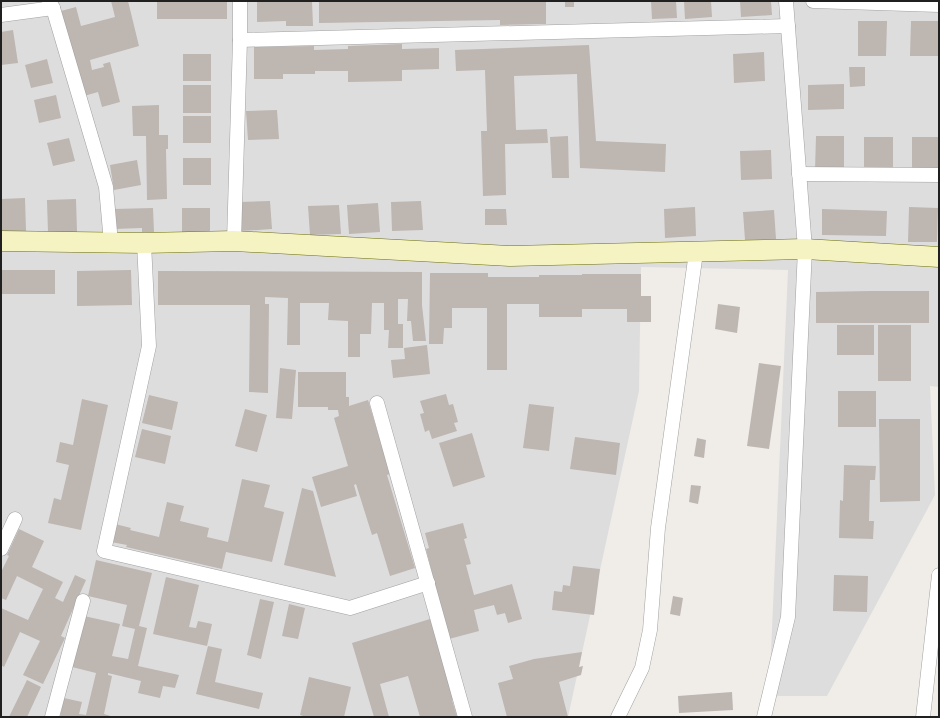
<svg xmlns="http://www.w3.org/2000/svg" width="940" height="718" viewBox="0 0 940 718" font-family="'Source Sans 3',sans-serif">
  <rect width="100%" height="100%" fill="#f0ede8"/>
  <path fill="#deddde" d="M1,1h938v386l-9,-1 5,109 -108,201h-58l19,-426 -147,-3 -2,124 -71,326h-567z"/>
  <g fill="#bdb6b1">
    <path d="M111,1h17l11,45 -49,14 2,10 12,-3 -1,-3 7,-2 10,40 -18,5 -4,-15 -14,4 -23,-85 15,-4 5,19 34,-9z"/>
    <rect x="157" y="1" width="70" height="18"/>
    <path d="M257,1h55l1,25h-27v-5l-29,1z"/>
    <path d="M319,1h227v23l-46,1v-5l-181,3z"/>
    <rect x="565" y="1" width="9" height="6"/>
    <path d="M651,1h25l1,17 -25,1z"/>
    <path d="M684,1h27l1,16 -27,2z"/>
    <path d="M740,1h31l1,14 -31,2z"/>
    <path d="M858,21h29l-1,35h-28z"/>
    <path d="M911,21h28v35h-29z"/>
    <path d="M13,30l5,33 -17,2v-33z"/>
    <path d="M402,44v5l37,-1v21l-37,1v11l-54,1v-11h-33v3h-32v5h-29v-32l60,-1v4l34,-1v-3z"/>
    <path d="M589,45l7,96 70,3 -1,28 -85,-4 -3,-94 -63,2 2,54 31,-1 1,14 -43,1 1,51 -23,1 -2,-65h6l-2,-61 -29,1 -1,-21z"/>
    <path d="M764,52l1,29 -31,2 -1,-29z"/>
    <rect x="183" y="54" width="28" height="27"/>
    <path d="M47,59l6,24 -22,5 -6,-23z"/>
    <path d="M849,67h16v19l-15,1z"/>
    <path d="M844,84v25l-36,1v-25z"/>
    <rect x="183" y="85" width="28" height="28"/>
    <path d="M56,95l5,23 -22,5 -5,-23z"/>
    <path d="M159,105v30h9v14h-2l1,50 -20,1 -1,-64h-13l-1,-30z"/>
    <path d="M277,110l2,29 -31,1 -2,-29z"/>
    <rect x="183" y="116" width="28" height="27"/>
    <path d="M568,136l1,42h-17l-2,-41z"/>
    <path d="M816,136h28v35h-29z"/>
    <rect x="864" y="137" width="29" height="34"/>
    <rect x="912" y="137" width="27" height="35"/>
    <path d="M69,138l6,23 -22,5 -6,-23z"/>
    <path d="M771,150l1,29 -31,1 -1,-29z"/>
    <rect x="183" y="158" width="28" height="27"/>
    <path d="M137,160l4,25 -27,5 -4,-25z"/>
    <path d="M25,198l1,33 -25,1v-33z"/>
    <path d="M76,199l1,33 -29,1 -1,-33z"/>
    <path d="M270,201l2,28 -31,2 -2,-29z"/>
    <path d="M421,201l2,29 -31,1 -1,-29z"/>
    <path d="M378,203l2,29 -31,2 -2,-29z"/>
    <path d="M339,205l2,29 -31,1 -2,-29z"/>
    <path d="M695,207l1,29 -31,2 -1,-29z"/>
    <path d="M909,207l29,1 -1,34h-29z"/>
    <path d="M153,208l1,24h-12v-4l-28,1 -1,-20z"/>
    <path d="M182,208h28v27l-28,1z"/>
    <path d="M485,209h21l1,16h-22z"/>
    <path d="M822,209l65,2 -1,25 -64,-1z"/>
    <path d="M774,210l2,29 -31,1 -2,-28z"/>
    <rect x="1" y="270" width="54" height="24"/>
    <path d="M131,270l1,35 -55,1v-35z"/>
    <path d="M158,271l264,1v33l4,36h-13l-2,-20h-4l1,-22h-10v25h5v24h-15l1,-18h-5v-27h-12l-1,31h-11v23h-12v-36l-20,-1 1,-17h-29v42h-13l1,-47 -23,-1v7h4l-1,89 -19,-1 1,-87h-92z"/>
    <path d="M430,273h58v4h51v-2h43v-1h59v22h10v26h-24v-13h-45v8h-43v-13h-32v66h-20v-62h-35v20h-8l-1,16h-14z"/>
    <path d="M872,291h57v32h-113v-31z"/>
    <path d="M718,304l22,3 -3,26 -22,-4z"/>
    <rect x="837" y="325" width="37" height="30"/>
    <rect x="878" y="325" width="33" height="56"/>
    <path d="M427,345l3,29 -37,4 -2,-18 14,-1 -1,-11z"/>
    <path d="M759,363l22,3 -12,83 -22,-3z"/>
    <path d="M280,368l16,2 -4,49 -16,-1z"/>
    <path d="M298,372h48v25h3v9l19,-6 22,74 -3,1 28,93 -25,8 -13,-43 -5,2 -16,-51 -2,1 3,11 -36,11 -9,-30 36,-11 -14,-48 5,-2 -1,-6h-10v-3h-30z"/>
    <rect x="838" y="391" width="38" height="36"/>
    <path d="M446,394l3,11 4,-1 5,18 -4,1 3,8 -25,8 -3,-9 -4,2 -5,-18 4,-1 -4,-12z"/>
    <path d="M149,395l29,7 -6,28 -30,-7z"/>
    <path d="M82,399l26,6 -27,125 -33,-7 6,-25 7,2 8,-35 -13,-3 4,-20 13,3z"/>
    <path d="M529,404l25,3 -5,44 -26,-3z"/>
    <path d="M245,409l22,6 -10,37 -22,-6z"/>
    <path d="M879,419h41v82l-40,1z"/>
    <path d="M142,429l29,7 -6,28 -30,-7z"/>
    <path d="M472,433l13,44 -32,10 -14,-44z"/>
    <path d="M575,437l45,6 -4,32 -46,-6z"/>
    <path d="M697,438l9,2 -2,18 -10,-2z"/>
    <path d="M844,465l32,1 -1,14h-5l-1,41h5l-1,18 -34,-1 1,-38 3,1z"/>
    <path d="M242,479l28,6 -6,22 20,5 -12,50 -46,-10 -4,17 -96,-22 1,-2 -16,-3 4,-18 16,4 -1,2 29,7 8,-35 17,4 -4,15 29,7 -2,9 21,5z"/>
    <path d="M691,485l10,1 -3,18 -9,-2z"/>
    <path d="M302,488l11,3 23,86 -52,-12z"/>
    <path d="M463,523l4,15 -3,1 7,25 -5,1 8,30 38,-11 10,35 -14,4 -3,-10 -8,2 -3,-10 -20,5 5,21 -30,8 -23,-90 3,-1 -4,-15z"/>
    <path d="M19,529l25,12 -12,26 31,15 -8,16 8,4 12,-27 11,5 -25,56 4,2 -22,46 -20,-9 17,-34 -20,-9 -16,35 -3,-2v-57l27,12 15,-31 -26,-13 -11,24 -5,-2v-26l8,-16 -2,-1z"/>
    <path d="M96,560l56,13 -13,53 8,2 -9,38 41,9 -4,13 -12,-2 -3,12 -22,-5 3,-12 -33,-8v2l4,1 -8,38 10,3h-54l4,-19 18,4 -3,12 7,1 10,-42 -24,-6 12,-51 36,8 -8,32 16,3 7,-30 -13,-3 5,-21 -39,-9z"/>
    <path d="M573,566l27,3 -6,46 -42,-5 2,-19 8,1 1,-7 7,1z"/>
    <path d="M834,575l34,1 -1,36 -34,-1z"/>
    <path d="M166,577l33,8 -10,42 7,1 2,-7 14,3 -5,22 -54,-12z"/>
    <path d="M673,596l10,2 -3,18 -10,-2z"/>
    <path d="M260,599l14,3 -13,57 -14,-4z"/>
    <path d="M289,604l16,4 -7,31 -16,-3z"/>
    <path d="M430,619l24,81h-2l5,17h-37l-12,-41 -28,8 9,33h-15l-22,-74z"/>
    <path d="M208,646l14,3 -7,33 48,11 -4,16 -63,-15z"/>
    <path d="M582,652l-3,15 4,-1 -2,9 -22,7 9,35h-61l-9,-34 15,-4 -4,-13 25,-7z"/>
    <path d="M309,677l42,10 -7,30h-38l-6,-2z"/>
    <path d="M27,680l14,7 -14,30h-18z"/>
    <path d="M732,692l1,18 -54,3 -1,-17z"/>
  </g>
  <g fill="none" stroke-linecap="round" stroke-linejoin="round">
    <g stroke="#a1a1a1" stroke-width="15">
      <g id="street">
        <path d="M49,1l4,7 53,179 5,56"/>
        <path d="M813,1l126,4"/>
        <path d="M1,15l52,-7"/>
        <path d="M240,40l548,-14"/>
        <path d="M799,174l140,1"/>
        <path d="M234,241l6,-201v-39"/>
        <path d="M144,243l5,103 -45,205 246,57 78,-25"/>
        <path d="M377,403l88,314"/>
        <path d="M1,549l14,-30"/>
        <path d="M52,717l31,-116"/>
        <path d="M618,717l24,-49 8,-38 8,-102 38,-276"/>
        <path d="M764,717l24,-100 17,-368 -19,-248"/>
        <path d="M923,717l16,-142"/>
      </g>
    </g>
    <g stroke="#6d700f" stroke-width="21">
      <path id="secondary" d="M1,241l143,2 90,-2 276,15 295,-7 134,8"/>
    </g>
    <use href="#street" stroke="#fff" stroke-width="14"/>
    <use href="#secondary" stroke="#f5f3c1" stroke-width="20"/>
  </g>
  <rect width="940" height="718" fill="none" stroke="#202020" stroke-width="4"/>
</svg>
